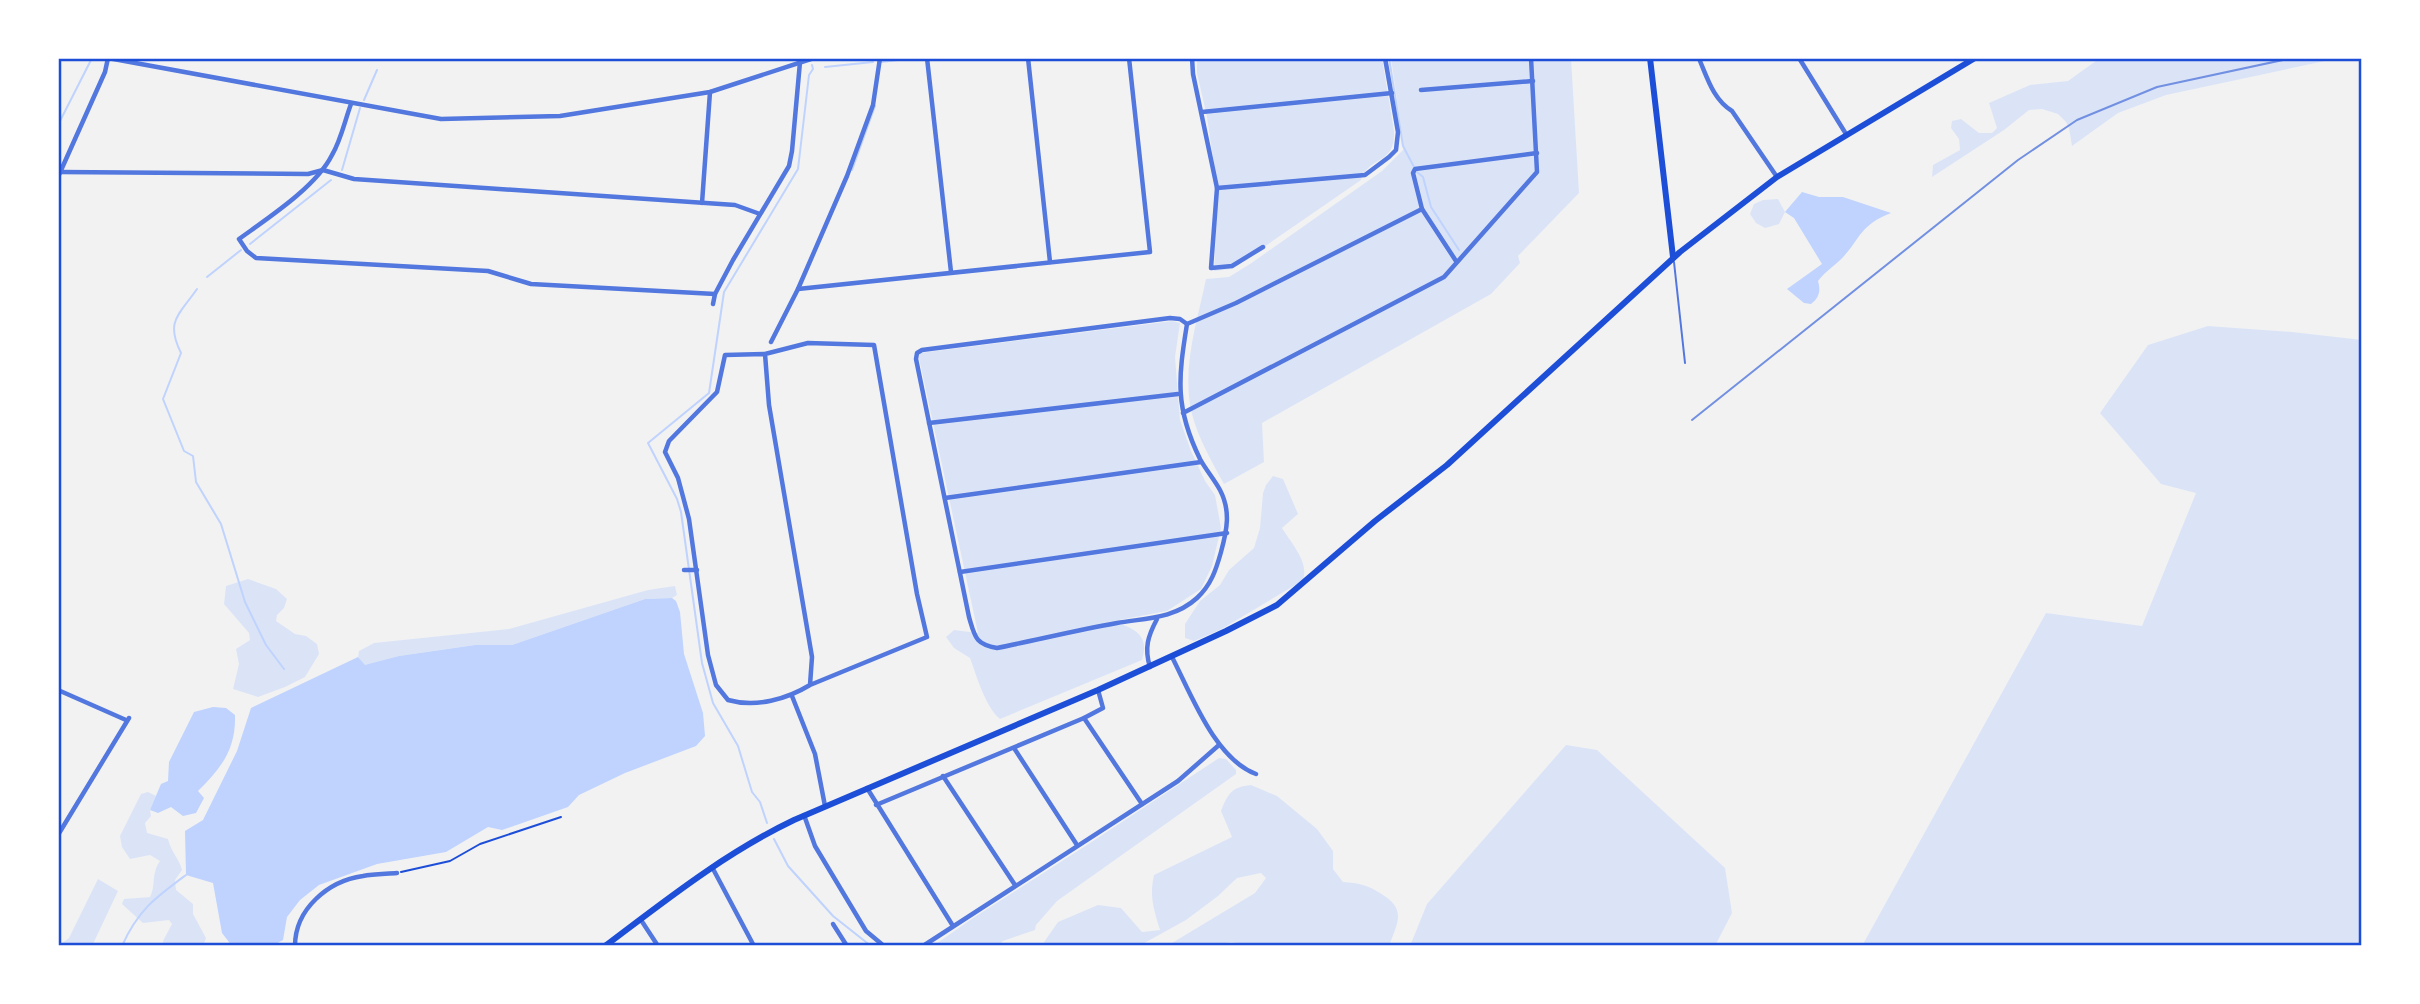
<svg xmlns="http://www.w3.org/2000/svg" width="2420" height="1004" viewBox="0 0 2420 1004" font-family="'Source Sans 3',sans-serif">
  <rect width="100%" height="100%" fill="#f2f2f2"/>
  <g fill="#dbe4f7">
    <path d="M1197,58h185l12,73c2,34 -25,24 -33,49l-129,89 -18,2 4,-79 -11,-75 -10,-44z"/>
    <path d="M1391,58h180l8,135 -61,63 2,7 -29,31 -229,129 2,39 -40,22c-12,-22 -26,-46 -32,-70 -11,-45 5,-91 14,-135l23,-2 21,-13 132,-93 22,-22z"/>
    <path d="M2100,58h239l-173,37 -48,18 -46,33 -3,-18 -3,-6 -8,-8 -16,-5 -13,1 -25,20 -72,47 1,-12 27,-15 -1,-11 -8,-11 1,-7 9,-2 18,14h13l5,-5 -8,-25 41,-18 38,-4z"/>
    <path d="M1778,199l7,13 -6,12 -14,4 -9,-5 -6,-9 4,-10 9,-4z"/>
    <path d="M1172,321l8,2 -5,34 5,63 11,31 14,30 10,14 6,33 -9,38 -11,23 -34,22 -53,10c20,8 36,13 28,39l-142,59c-15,-13 -23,-42 -30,-61l-16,-10 -8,-11 8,-7 24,3 -59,-275 1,-5z"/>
    <path d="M2208,326l84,6 70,8v606h-500l184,-333 96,13 54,-133 -35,-9 -61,-71 48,-68z"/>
    <path d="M1273,476l10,3 15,35 -16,14c9,15 29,36 20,53l-82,49 -26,11 -9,-3v-14l15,-23 20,-16 9,-15 25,-22 6,-20 3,-35 3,-8z"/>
    <path d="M248,579l28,10 11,10 -3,9 -7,7 -1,6 19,13 11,2 11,8 2,10 -14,23 -20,10 -27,10 -25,-8 6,-25 -3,-15 14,-9 -1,-7 -25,-29 2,-18z"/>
    <path d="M675,586l2,9 -5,3 -27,1 -133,46h-37l-76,11 -34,10 -7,-9 1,-6 15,-8 135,-14 139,-39z"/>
    <path d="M1566,745l31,5 128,118 7,45 -17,33h-305l17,-42z"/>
    <path d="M1219,758l7,1 10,11v4l-179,127 -21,24 -1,5 -32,11 -5,5h-65l40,-28 117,-75z"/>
    <path d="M1251,785l26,11 40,33 16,22v18l10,13c16,1 24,3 37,11 27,16 18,28 9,53h-130l-28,-4 -22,4h-42l88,-53 11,-15 -5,-5 -24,5 -19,18 -32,24 -47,26h-90l-5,-4 14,-20 40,-17 23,3 21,24 18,-2c-6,-20 -11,-34 -6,-55l78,-38 -11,-26c7,-18 11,-24 30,-26z"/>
    <path d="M148,792l8,4 -6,14 1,6 -6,7 2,10 21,6c3,13 12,21 14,31l-7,10 1,10 17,14v10l13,24 -3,8h-39l-1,-5 9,-17 -3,-4 -26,3 -21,-19 2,-5 26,-2c6,-11 1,-24 10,-36l-10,-6 -20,4 -8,-12 -2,-11 21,-42z"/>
    <path d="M98,879l20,12 -26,55h-34l11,-8z"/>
  </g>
  <g fill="#bfd3fe">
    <path d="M1802,192l17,5h24l48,16c-34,13 -31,29 -53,49 -8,7 -14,11 -20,19 3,10 1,17 -7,23l-7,-1 -17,-14 35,-25 -28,-46 -9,-6z"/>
    <path d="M672,598l4,3 4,11 4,42 19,59 2,23 -9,10 -71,27 -46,22 -11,12 -66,23 -14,-3 -42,25 -69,12 -58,21 -19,15 -13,17 -4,23 -11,6h-40l-10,-13 -9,-50 -27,-8 -1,-44 18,-11 34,-69 14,-43 107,-51 7,8 34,-9 76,-11h37l133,-46z"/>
    <path d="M213,707l13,1 9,7c1,35 -14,53 -37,76l6,7 -8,15 -13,3 -12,-9 -13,6 -8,-3 11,-26 7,-3 1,-19 25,-50z"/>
  </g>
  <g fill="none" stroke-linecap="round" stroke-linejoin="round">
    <g stroke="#bfd3fe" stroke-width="2">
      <path d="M1389,58l14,88 11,21"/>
      <path d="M881,62l33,-4"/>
      <path d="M825,67l48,-5"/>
      <path d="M364,100l13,-30"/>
      <path d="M58,125l34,-67"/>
      <path d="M342,170l18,-62"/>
      <path d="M852,170l23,-64"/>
      <path d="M1417,172l6,5 8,30 28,43"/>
      <path d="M250,244l81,-64"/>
      <path d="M207,277l34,-27"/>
      <path d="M197,289c-18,26 -32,32 -16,64l-18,46 21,52 9,5 3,26 25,42 24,78 21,43 18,24"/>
      <path d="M767,823l-7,-21 -8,-10 -14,-46 -25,-43 -11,-40 -21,-151 -4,-13 -29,-56 61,-50 15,-101 74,-123 11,-94 4,-6 -1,-4"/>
      <path d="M774,839l14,27 45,50 38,30"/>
      <path d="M122,946c16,-36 33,-48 64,-71"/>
    </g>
    <path stroke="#1d4ed8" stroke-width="2" d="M401,872l49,-11 30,-17 81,-27"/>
    <path stroke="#5277de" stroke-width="2" d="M1674,262l11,101"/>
    <g stroke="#5277de" stroke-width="4.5">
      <path d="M108,58l333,61 119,-3 150,-24 104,-34"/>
      <path d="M927,58l24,214"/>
      <path d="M1028,58l22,204"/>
      <path d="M1192,58l1,16 24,114 -6,80 21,-2 31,-19"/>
      <path d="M1799,58l47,76"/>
      <path d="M1700,61c8,19 14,39 32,50l45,66"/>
      <path d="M1421,90l112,-9"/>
      <path d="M351,104c-6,16 -10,36 -19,51 -16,32 -64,63 -93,84l8,12 9,7 232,13 43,13 184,10"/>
      <path d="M1202,112l190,-19"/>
      <path d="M60,172l248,2 15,-4 31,9 381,26 25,9"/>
      <path d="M58,177l47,-105 3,-14"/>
      <path d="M1217,188l148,-13 24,-18 7,-7 2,-18 -13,-74"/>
      <path d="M702,203l8,-111"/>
      <path d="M1456,261l-34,-52 -9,-36 2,-4 122,-16"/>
      <path d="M798,289l352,-37 -21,-194"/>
      <path d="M713,304l2,-10 18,-34 56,-94 3,-15 8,-89"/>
      <path d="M1170,318l10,1 7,5c-9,55 -12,84 13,135 6,11 14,20 20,31 11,21 7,40 1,62 -5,18 -10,33 -24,46 -23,21 -52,20 -80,25 -40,7 -80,17 -120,25 -22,-4 -22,-11 -28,-31l-53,-258 1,-6 5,-3z"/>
      <path d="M1187,324l49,-21 186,-94"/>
      <path d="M771,342l27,-53 49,-113 26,-71 7,-47"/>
      <path d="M765,354l4,51 43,252 -2,28c-23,14 -54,23 -82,15l-12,-15 -8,-30 -19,-136 -11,-41 -13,-26 4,-11 48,-49 8,-37 40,-1 43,-11 66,2 43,249 10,43 -117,48"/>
      <path d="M1183,413l261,-136 93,-105 -6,-114"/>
      <path d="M929,423l249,-29"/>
      <path d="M945,498l256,-36"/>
      <path d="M684,570h13"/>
      <path d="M960,572l267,-39"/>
      <path d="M1172,657c19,37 43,102 84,117"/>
      <path d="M1150,667c-6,-19 -2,-31 7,-48"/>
      <path d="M58,690l68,30"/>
      <path d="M792,696l23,58 10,52"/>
      <path d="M1084,718l58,86"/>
      <path d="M1014,748l63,97"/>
      <path d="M943,776l72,109"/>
      <path d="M867,788l86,138"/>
      <path d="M876,805l208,-87 19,-10 -5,-18"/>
      <path d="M804,815l11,31 51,85 18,15"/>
      <path d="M58,835l71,-117"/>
      <path d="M712,867l42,79"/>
      <path d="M641,920l17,26"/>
      <path d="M833,924l14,22"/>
      <path d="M295,946c0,-37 33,-65 68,-70 11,-2 23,-2 34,-3"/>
      <path d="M923,946l255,-165 41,-36"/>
    </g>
    <g stroke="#1d4ed8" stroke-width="6">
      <path d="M1650,58l23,199"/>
      <path d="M605,946c61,-46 120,-93 189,-126l304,-130 128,-59 51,-26 98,-84 72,-56 233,-213 97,-75 198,-119"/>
    </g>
    <path stroke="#7290e2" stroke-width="2" d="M1692,420l326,-260 59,-40 80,-33 135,-29"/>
  </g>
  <rect width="2420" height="1004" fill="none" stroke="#ffffff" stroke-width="119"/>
  <rect x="60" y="60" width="2300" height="884" fill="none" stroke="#1d4ed8" stroke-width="2.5"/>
</svg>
